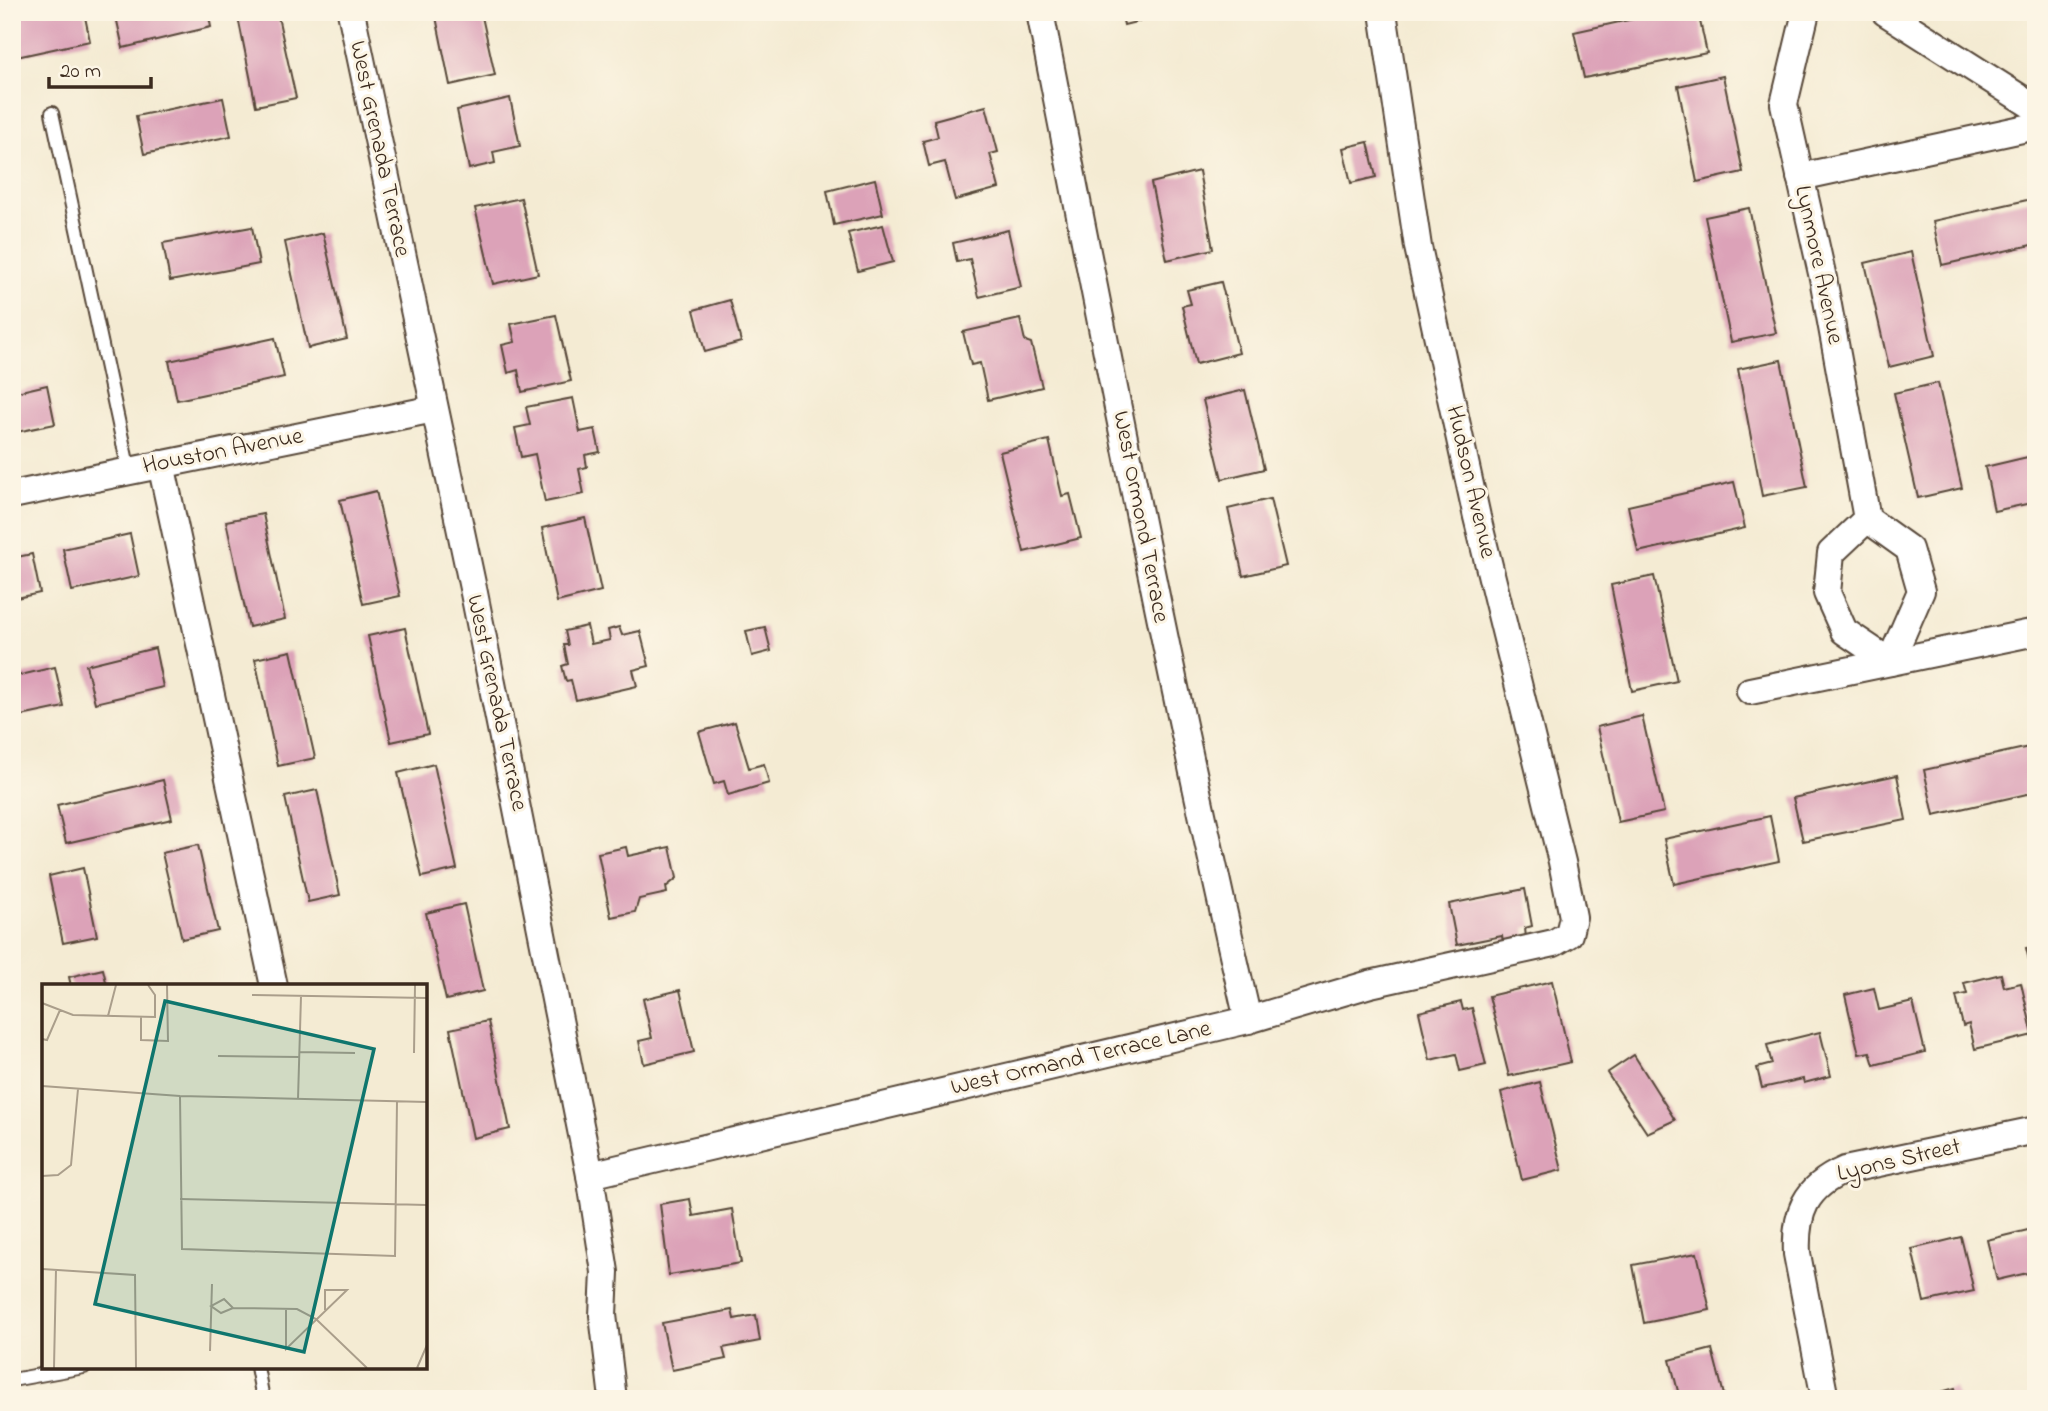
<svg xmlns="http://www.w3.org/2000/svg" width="2048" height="1411" viewBox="0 0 2048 1411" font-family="'Indie Flower',sans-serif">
  <rect width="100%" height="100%" fill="#fcf5e5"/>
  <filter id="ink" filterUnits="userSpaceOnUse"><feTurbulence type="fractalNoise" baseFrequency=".0143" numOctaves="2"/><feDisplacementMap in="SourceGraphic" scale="14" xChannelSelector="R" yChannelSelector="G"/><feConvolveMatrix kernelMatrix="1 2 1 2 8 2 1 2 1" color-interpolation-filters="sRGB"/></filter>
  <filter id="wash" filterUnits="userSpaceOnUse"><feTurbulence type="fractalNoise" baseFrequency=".00686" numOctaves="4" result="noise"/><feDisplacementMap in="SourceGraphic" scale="28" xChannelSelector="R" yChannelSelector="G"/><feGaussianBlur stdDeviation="1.57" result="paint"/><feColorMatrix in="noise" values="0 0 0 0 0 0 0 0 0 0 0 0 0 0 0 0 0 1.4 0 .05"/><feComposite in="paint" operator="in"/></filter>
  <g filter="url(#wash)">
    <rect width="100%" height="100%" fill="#f4ebd3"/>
    <g id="blocks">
      <g fill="#dca2b8">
        <path d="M21,12h63l6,29 -78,17v-44z"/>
        <path d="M115,12h93l3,15 -88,21z"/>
        <path d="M237,12h40l19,86 -40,8z"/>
        <path d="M435,12h46l14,63 -45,10z"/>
        <path d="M1121,12h51v1l-48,12z"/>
        <path d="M1665,12h33l9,41 -123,25 -10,-46z"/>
        <path d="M1723,76l20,96 -46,10 -19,-96z"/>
        <path d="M223,98l8,38 -87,18 -8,-38z"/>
        <path d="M510,98l10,48 -27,6 2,11 -26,6 -12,-59z"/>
        <path d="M986,106l12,46 -8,2 9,34 -44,12 -10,-38 -16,4 -6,-25 15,-4 -4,-17z"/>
        <path d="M1368,142l8,35 -25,6 -8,-35z"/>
        <path d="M1199,171l14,78 -46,11 -16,-77z"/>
        <path d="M875,179l8,35 -49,11 -7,-34z"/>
        <path d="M521,198l17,76 -45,10 -18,-76z"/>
        <path d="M2036,198v46l-94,21 -9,-44z"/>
        <path d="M1749,208l27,125 -45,9 -26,-125z"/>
        <path d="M883,225l10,37 -35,9 -10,-38z"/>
        <path d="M252,227l7,37 -89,17 -7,-38z"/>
        <path d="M1008,230l13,57 -42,10 -9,-38 -13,3 -4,-19z"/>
        <path d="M323,233l24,106 -39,9 -23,-106z"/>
        <path d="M1911,252l23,104 -45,11 -24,-104z"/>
        <path d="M1221,282l18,71 -43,11 -14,-58 9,-2 -4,-14z"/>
        <path d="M730,300l11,42 -36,10 -11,-42z"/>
        <path d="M556,315l15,66 -49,11 -4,-22 -10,3 -6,-28 13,-3 -4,-18z"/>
        <path d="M1020,319l5,22 6,2 11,44 -54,13 -8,-37 -9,2 -8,-33z"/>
        <path d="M275,338l9,39 -107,23 -8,-39z"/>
        <path d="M1781,360l26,127 -45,9 -24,-127z"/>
        <path d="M1938,383l24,105 -44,10 -24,-105z"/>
        <path d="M47,385l8,39 -43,9v-40z"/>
        <path d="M1245,390l19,79 -42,10 -19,-79z"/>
        <path d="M573,398l7,34 15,-3 5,23 -15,3 2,12 -8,2 5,25 -39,8 -10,-48 -14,3 -6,-29 15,-3 -4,-18z"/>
        <path d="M1049,440l13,56 8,-2 11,44 -57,14 -24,-100z"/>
        <path d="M2036,455v47l-42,9 -9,-44z"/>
        <path d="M1734,482l11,46 -107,24 -10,-46z"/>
        <path d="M376,491l24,105 -37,8 -23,-104z"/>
        <path d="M1270,499l16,67 -43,10 -15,-67z"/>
        <path d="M263,514l22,105 -36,8 -23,-106z"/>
        <path d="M585,518l16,73 -44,11 -15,-74z"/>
        <path d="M130,534l9,42 -67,15 -9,-42z"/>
        <path d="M32,554l8,39 -28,6v-41z"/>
        <path d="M1654,576l23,105 -45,10 -21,-106z"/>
        <path d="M587,626l4,18 19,-4 -2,-10 11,-3 3,8 18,-4 9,35 -16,4 4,16 -61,14 -5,-20 -5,1 -4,-15 6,-2 -4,-19h4l-3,-14z"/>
        <path d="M765,627l6,24 -19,5 -6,-25z"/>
        <path d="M405,628l23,106 -37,8 -23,-106z"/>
        <path d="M155,648l8,39 -68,16 -9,-38z"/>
        <path d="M291,651l24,107 -37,8 -23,-107z"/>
        <path d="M55,667l9,40 -52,11v-41z"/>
        <path d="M1642,716l22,96 -46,10 -21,-95z"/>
        <path d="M735,722l14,46 15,-4 5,19 -41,12 -4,-14 -10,3 -15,-52z"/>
        <path d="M2029,747l7,45 -102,23 -10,-45z"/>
        <path d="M434,764l23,105 -35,8 -24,-104z"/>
        <path d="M1897,775l9,45 -103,21 -10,-43z"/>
        <path d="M163,780l9,39 -106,24 -9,-38z"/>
        <path d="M317,790l23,105 -32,7 -23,-105z"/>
        <path d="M1770,816l9,45 -105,23 -10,-45z"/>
        <path d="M198,845l20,86 -36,8 -20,-86z"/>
        <path d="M626,847l2,9 42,-9 7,31 -11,9 1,6 -28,6 -4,13 -24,5 -13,-64z"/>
        <path d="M83,868l14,68 -34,7 -14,-67z"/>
        <path d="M1525,889l7,37 -7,2 1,10 -23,5 -1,-7 -45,9 -8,-41z"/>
        <path d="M464,904l19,87 -37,9 -20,-87z"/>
        <path d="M2036,946v37l-1,1 -9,-36z"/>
        <path d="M103,969l4,17h-36l-2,-9z"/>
        <path d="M2001,974l3,13 17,-4 12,52 -58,14 -6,-25 -6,2 -7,-30 11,-2 -3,-11z"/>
        <path d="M1552,981l19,81 -62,14 -20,-80z"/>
        <path d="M1874,988l5,22 34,-8 12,50 -51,13 -4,-13 -11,2 -14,-59z"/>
        <path d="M680,990l14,62 -50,12 -5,-23 13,-3 -9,-39z"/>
        <path d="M1461,1002l2,8 9,-2 14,57 -26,6 -4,-17 -26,6 -11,-48z"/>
        <path d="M488,1021l22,108 -37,9 -23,-109z"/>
        <path d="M1820,1032l11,44 -27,7 -1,-4 -41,9 -5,-20 15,-4 -5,-19z"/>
        <path d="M1634,1055l41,65 -28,13 -40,-60z"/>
        <path d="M1540,1082l22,88 -40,10 -21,-88z"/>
        <path d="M690,1199l3,17 39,-7 9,54 -72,12 -9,-71z"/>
        <path d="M2036,1228v43l-39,9 -10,-40z"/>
        <path d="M1961,1237l13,54 -50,11 -12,-53z"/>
        <path d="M1697,1253l13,57 -66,13 -11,-58z"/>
        <path d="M732,1310l2,9 22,-4 4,26 -37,7 3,11 -54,11 -10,-47z"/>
        <path d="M1712,1349l13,50h-45l-10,-39z"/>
        <path d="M1955,1388l3,11h-38v-1z"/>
      </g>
    </g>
  </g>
  <g filter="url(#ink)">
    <use href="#blocks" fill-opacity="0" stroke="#574739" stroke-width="2"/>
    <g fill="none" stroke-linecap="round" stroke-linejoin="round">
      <g stroke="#574739" stroke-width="16">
        <g id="service">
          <path d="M52,113l77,358"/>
          <path d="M257,1367l6,32"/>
          <path d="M12,1380l72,-13"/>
        </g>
      </g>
      <g stroke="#574739" stroke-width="30">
        <g id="minor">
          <path d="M351,12l123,581 116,582 15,97 -2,43 10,84"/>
          <path d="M1040,12c66,337 131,674 208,1008"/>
          <path d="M1806,12l-22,92 39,174 44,241 42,30 12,42 -31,71 -46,-31 -17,-38 4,-40 36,-34"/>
          <path d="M1885,12l151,96"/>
          <path d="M1800,177l236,-51"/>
          <path d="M161,464l113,522"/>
          <path d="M12,495l422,-86"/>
          <path d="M1750,691l286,-59"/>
          <path d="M590,1175l658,-155 122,-36 184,-41 15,-9 4,-17 -11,-55 -85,-345 -59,-270 -35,-235"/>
          <path d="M1825,1399l-28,-145c-2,-41 8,-67 48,-84l191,-40"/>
        </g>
      </g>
      <use href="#service" stroke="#fff" stroke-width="12"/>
      <use href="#minor" stroke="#fff" stroke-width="26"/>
    </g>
  </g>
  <g text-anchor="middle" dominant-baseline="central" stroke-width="6" stroke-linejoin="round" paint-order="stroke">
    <g font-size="24" fill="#3b2a1e" stroke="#fcf5e5">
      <text transform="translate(379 149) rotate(78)">West Grenada Terrace</text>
      <text transform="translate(1818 265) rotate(78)">Lynmore Avenue</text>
      <text transform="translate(223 452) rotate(-11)">Houston Avenue</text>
      <text transform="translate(1470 482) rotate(77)">Hudson Avenue</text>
      <text transform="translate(1140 517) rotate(79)">West Ormond Terrace</text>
      <text transform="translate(496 703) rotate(78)">West Grenada Terrace</text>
      <text transform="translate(1081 1059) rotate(-13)">West Ormand Terrace Lane</text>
      <text transform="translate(1899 1161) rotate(-13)">Lyons Street</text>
    </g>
  </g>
  <g transform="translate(42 984)">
    <rect width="385" height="385" fill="#f4ebd3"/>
    <path fill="none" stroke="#aa9e8b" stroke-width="2" d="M210,11l175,3M0,19l31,12 82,2v-22l-7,-10M66,32l8,-31M99,33v23l27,1 -1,-56M0,55l5,1 13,-30M258,68l55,1M372,69l1,-68M176,72l82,1M0,102l138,10 247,6M138,112l2,153 213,7 2,-155M256,115l3,-103M0,192l16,-1 13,-10 7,-76M138,215l247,6M0,285l93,6 1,93M191,324l-9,-9 -13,7 10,7 12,-5 64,1 19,10 51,49M244,325v40l61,-59h-22v20M168,367l2,-67M12,384l2,-99M375,384l10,-23"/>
    <path fill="#0f766e" fill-opacity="0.15" stroke="#0f766e" stroke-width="3.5" d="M123,17l209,48 -70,303 -209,-48z"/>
    <rect width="385" height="385" fill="none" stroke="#3b2a1e" stroke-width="3.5"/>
  </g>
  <rect width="2048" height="1411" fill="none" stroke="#fcf5e5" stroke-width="42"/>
  <path d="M49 77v10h102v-10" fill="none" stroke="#3b2a1e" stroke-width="3.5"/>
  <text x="60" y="77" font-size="21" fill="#3b2a1e" stroke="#fcf5e5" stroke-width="5" paint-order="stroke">20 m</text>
</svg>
